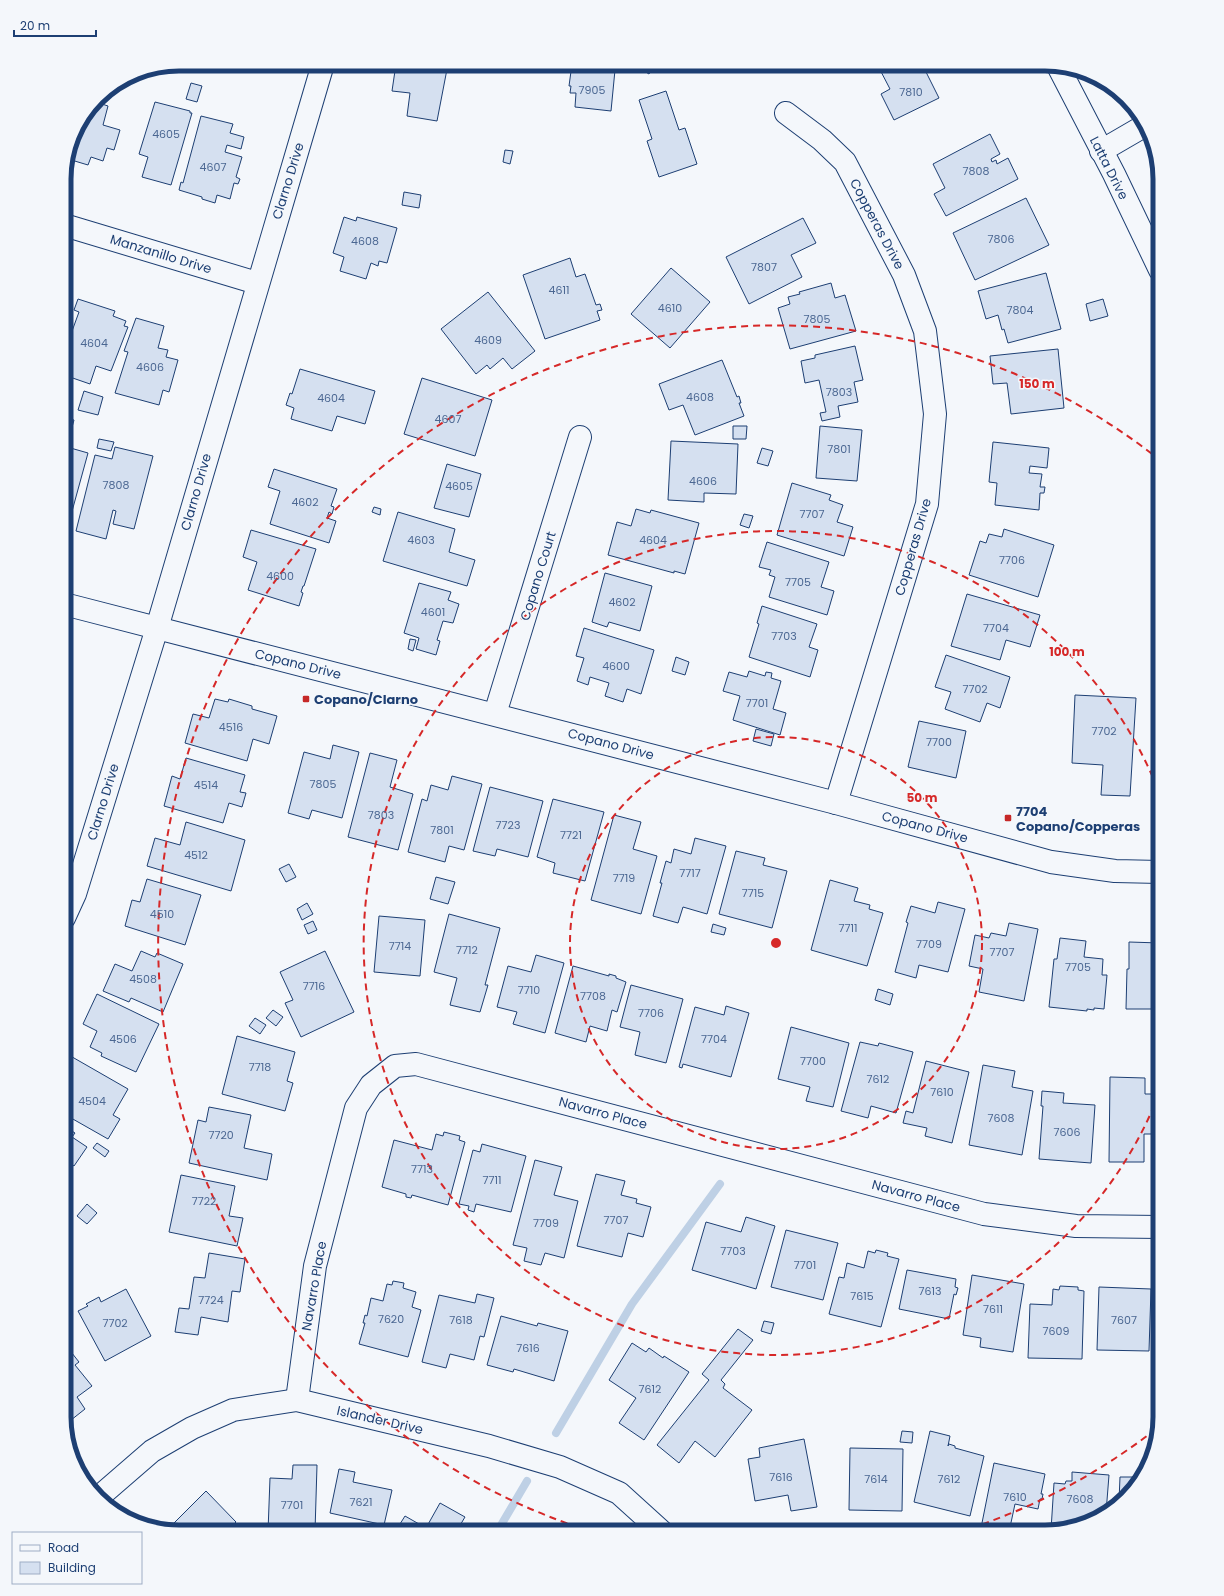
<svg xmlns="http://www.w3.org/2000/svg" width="1224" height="1596" viewBox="0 0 1224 1596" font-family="Poppins,sans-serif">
  <rect width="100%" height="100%" fill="#f4f7fb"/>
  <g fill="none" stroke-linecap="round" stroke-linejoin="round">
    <g stroke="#bed0e5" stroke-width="8">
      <path d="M556,1433l76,-129 88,-120"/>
      <path d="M497,1532l30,-51"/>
    </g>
  </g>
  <g fill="#d5e0f0" stroke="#1d3f73">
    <path d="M396,64h52l-11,57 -30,-5 3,-23 -18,-2z"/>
    <path d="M572,64l24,3v-3h16l-1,5 4,1 -4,41 -36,-4 1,-14h-6l1,-7h-2z"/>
    <path d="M642,64h13l-6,10 -10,-6z"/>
    <path d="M877,64h45l17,34 -45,22 -13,-26 9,-5z"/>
    <path d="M191,83l11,3 -5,16 -11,-3z"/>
    <path d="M666,91l13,39 6,-2 12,36 -38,13 -12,-36 5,-2 -13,-39z"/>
    <path d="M96,102l12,4 -5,19 17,5 -6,20 -7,-2 -4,13 -12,-4 -3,8 -20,-6 8,-31z"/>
    <path d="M155,102l35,9v2h2l-21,72 -29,-8 6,-20 -9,-3z"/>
    <path d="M201,116l32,8 -3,9 14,4 -3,12 -14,-4 -2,7 17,5 -6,20 4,2 -2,5 -4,-1 -4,16 -13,-4 -2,8 -13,-4v-2l-23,-7 2,-8 2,1z"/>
    <path d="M990,134l10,20 -9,5 1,3 4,-2 1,4 11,-6 10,21 -72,37 -12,-22 11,-6 -12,-24z"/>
    <path d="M505,150l8,1 -3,13 -7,-2z"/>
    <path d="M404,192l17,3 -2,13 -17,-3z"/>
    <path d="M1026,198l23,47 -74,35 -22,-47z"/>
    <path d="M344,217l12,4 1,-4 40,11 -10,35 -8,-2 -1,5 -7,-3 -5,16 -26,-8 4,-14 -11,-4z"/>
    <path d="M803,218l13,25 -25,12 11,22 -53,27 -23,-47z"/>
    <path d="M570,258l6,19 9,-3 11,31 4,-1 2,6 -5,1 3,9 -55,19 -22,-64z"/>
    <path d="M671,268l39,34 -40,46 -39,-34z"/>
    <path d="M1046,273l15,56 -53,14 -4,-14 -2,1 -4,-15 -12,4 -8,-28z"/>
    <path d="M831,283l4,15 10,-3 11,36 -66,18 -12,-41 12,-4 -2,-7 12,-3 -1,-2z"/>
    <path d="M488,292l47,59 -23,18 -9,-11 -13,11 -3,-4 -11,9 -35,-45z"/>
    <path d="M64,295l7,2 -7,23z"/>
    <path d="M78,299l37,12 -2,5 13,5 -2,5 4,1 -17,44 -15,-5 -6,18 -26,-9v-22l15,-41 -5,-2z"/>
    <path d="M1103,299l5,17 -18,5 -4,-17z"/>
    <path d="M136,318l28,8 -6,22 10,2 -2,7 12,3 -9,32 -6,-2 -4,15 -44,-12 13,-41 -4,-1z"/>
    <path d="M855,346l8,34 -9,2 4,20 -20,4 2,11 -18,4 -2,-8 6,-1 -7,-32 -14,3 -4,-22 14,-3v-3z"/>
    <path d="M1058,349l6,59 -53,6 -4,-31 -14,1 -3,-28z"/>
    <path d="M722,360l15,37 2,-1 2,7h-2l5,13 -49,19 -12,-30 -14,5 -10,-26z"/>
    <path d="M300,369l75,22 -10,33 -28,-8 -5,15 -41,-12 3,-11 -8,-3 4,-12 2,1z"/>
    <path d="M422,378l70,22 -17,56 -71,-22z"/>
    <path d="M84,391l19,6 -5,18 -20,-5z"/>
    <path d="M64,418l10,2 -3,11 -7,-2z"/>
    <path d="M733,426h14l-1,13h-13z"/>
    <path d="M820,426l42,4 -5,51 -41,-3z"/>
    <path d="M99,439l15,3 -3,9 -14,-3z"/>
    <path d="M64,441l4,1 -1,5 21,6 -17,62 -7,-2z"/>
    <path d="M671,441l67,3 -2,50 -32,-1v9l-36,-2z"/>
    <path d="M993,442l56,6 -2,20 -17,-2 -1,7 13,1 -2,13h5l-1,6h-4l-1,17 -44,-5 2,-22 -8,-1z"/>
    <path d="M115,447l38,9 -19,73 -21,-5 3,-13 -3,-1 -7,29 -30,-8 19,-76 17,4z"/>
    <path d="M762,448l11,3 -5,15 -11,-3z"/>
    <path d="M447,464l34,10 -12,43 -35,-9z"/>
    <path d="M274,469l63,20 -6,17 3,1 -2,7 -3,-2 -2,6 9,3 -7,22 -59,-19 10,-33 -12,-4z"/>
    <path d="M792,483l39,12 -2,5 14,5 -6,17 16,5 -9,29 -67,-21z"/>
    <path d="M374,507l7,2 -1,6 -8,-3z"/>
    <path d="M636,509l14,4 1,-3 48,13 -14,51 -11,-3v2l-66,-18 9,-33 14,4z"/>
    <path d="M398,512l57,17 -6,23 26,8 -8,26 -84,-25z"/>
    <path d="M744,514l9,2 -4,12 -9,-3z"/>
    <path d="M1004,529l50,16 -16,52 -69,-22 11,-34 6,2 3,-9 13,3z"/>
    <path d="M251,530l65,19 -12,37h-1l-2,6 2,1 -4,13 -51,-16 9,-28 -14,-5z"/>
    <path d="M767,542l62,20 -8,25 13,4 -7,24 -58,-18 6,-20 -6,-2 2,-5 -12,-3z"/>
    <path d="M605,573l47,13 -12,45 -31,-9 -2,5 -15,-5z"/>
    <path d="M419,583l32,9 -3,8 11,4 -6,19 -10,-2 -6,19 3,1 -4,14 -20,-6 3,-11 -15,-5z"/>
    <path d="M967,594l73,21 -10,32 -24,-7 -6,20 -49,-14z"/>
    <path d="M762,606l55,18 -8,23 9,3 -8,27 -61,-20 10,-33 -2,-1z"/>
    <path d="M584,628l70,22 -13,44 -14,-5 -4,13 -18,-6 4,-13 -19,-6 -2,8 -11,-4 7,-23 -8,-2z"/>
    <path d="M410,639l6,1 -3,11 -5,-2z"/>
    <path d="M946,655l64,22 -10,31 -13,-5 -7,19 -35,-13 6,-17 -16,-5z"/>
    <path d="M676,657l13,5 -4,13 -13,-4z"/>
    <path d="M749,671l16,5 1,-4 6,1 -1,5 10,3 -8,28 13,4 -6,22 -47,-15 7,-24 -17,-5 6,-19 18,5z"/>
    <path d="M1075,695l61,3 -6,98 -29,-1 2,-30 -31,-2z"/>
    <path d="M215,699l13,3 1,-3 23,7v3l25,7 -8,28 -16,-5 -6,22 -62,-18 8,-29 16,4z"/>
    <path d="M919,721l47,10 -10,47 -48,-11z"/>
    <path d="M756,729l18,5 -3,12 -18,-5z"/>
    <path d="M333,745l26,7 -17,66 -30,-8 -3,9 -21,-6 16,-61 26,7z"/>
    <path d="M370,753l27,7 -7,27 23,7 -15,56 -50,-13z"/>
    <path d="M186,758l59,17 -5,17 6,1 -4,14 -13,-4 -6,20 -59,-17 8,-30 8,3z"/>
    <path d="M1160,764v23l-4,-22z"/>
    <path d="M452,776l30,8 -18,66 -15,-4 -4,16 -37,-10 14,-53 5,2 4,-16 17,5z"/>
    <path d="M490,787l53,14 -15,56 -31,-8 -2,7 -22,-5z"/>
    <path d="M553,799l51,13 -19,69 -32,-8 2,-10 -18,-6z"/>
    <path d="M614,815l27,7 -8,27 24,7 -16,58 -50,-14z"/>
    <path d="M186,822l59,18 -14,51 -84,-25 8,-28 25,7z"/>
    <path d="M695,838l31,8 -19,68 -24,-7 -5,16 -25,-7 9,-33h-2l6,-22 5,2 3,-14 17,5z"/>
    <path d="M736,851l29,7 -2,7 24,6 -15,57 -53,-14z"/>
    <path d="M289,864l7,13 -10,5 -7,-13z"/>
    <path d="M436,877l19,5 -7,22 -18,-5z"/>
    <path d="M147,879l54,16 -16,50 -60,-19 7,-26 8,2z"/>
    <path d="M830,880l28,8 -4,13 16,4 -1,4 14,4 -16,53 -56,-16z"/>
    <path d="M938,902l27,7 -17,63 -29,-7 -3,13 -21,-6 13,-49 -2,-1 5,-16 24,7z"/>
    <path d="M307,903l6,11 -11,6 -5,-11z"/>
    <path d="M449,914l51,14 -15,57h3l-8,27 -30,-7 7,-27 -23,-6z"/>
    <path d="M379,916l46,4 -5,56 -46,-4z"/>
    <path d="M313,921l4,9 -9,4 -4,-9z"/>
    <path d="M1009,923l29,6 -14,72 -45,-9 4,-23 -14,-3 6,-31 14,3 2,-5 15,3z"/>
    <path d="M713,924l13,4 -2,7 -13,-3z"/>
    <path d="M1060,938l26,3 -2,16 19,2 -1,16h5l-3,34 -10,-1v2l-7,-1v2l-38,-4 5,-48h3z"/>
    <path d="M1129,942l31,1v66h-34l1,-40h2z"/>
    <path d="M141,951l14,6 2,-4 26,11 -20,48 -32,-14 -2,4 -26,-11 12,-27 17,7z"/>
    <path d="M325,951l29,61 -53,25 -16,-34 8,-3 -13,-28z"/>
    <path d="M536,955l28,8 -19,70 -32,-9 4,-12 -20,-5 11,-41 23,6z"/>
    <path d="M573,966l36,10v-2l7,2v2l10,4 -9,30 -5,-2 -5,21 -17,-5 -4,16 -31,-9z"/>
    <path d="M631,985l52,14 -17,64 -31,-8 5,-23 -20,-5z"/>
    <path d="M878,989l15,5 -3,11 -15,-5z"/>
    <path d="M97,994l62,30 -23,48 -35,-16 1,-3 -12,-6 7,-16 -14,-7z"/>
    <path d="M726,1006l23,7 -18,64 -48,-13 -1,4 -3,-1 16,-60 29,8z"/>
    <path d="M273,1010l10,7 -7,9 -10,-8z"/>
    <path d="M255,1018l11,7 -6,9 -11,-8z"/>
    <path d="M791,1027l58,16 -16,64 -27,-6 4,-14 -32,-8z"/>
    <path d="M237,1036l58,16 -8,29 6,2 -8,28 -63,-17z"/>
    <path d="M860,1042l18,4 1,-3 34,9 -17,61 -25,-7 -3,12 -27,-7z"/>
    <path d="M67,1054l61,35 -15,26 7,4 -12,20 -44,-25v-30l1,-2 -1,-1v-22z"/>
    <path d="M926,1061l43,11 -17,71 -27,-7 2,-8 -24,-5 3,-12 7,2z"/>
    <path d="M983,1065l32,6 -3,16 21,4 -11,64 -53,-10z"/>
    <path d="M1110,1077l35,1v16h15v40h-16v28h-35z"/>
    <path d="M1042,1091l22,2 -1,10 32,2 -4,58 -52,-4 4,-53h-2z"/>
    <path d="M209,1107l42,8 -7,33 28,6 -5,26 -78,-17 9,-43 8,2z"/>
    <path d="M64,1126l11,7 -3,4 15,10 -13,19 -10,-7z"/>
    <path d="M444,1132l16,4 -1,4 6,2 -17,63 -36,-10 -1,3 -5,-1v-3l-24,-7 12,-47 38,10 4,-16 7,2z"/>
    <path d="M97,1143l12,8 -4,6 -12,-9z"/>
    <path d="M482,1144l44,12 -15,56 -35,-8 -2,8 -6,-2 1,-4 -10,-2 14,-54 7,2z"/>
    <path d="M535,1160l27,7 -8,28 24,6 -14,57 -19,-5 -4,12 -17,-4 3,-13 -14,-3z"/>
    <path d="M596,1174l29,7 -4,14 16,4 -1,4 15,4 -8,30 -15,-4 -6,24 -45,-11z"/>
    <path d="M181,1175l54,11 -6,30 14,2 -6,28 -68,-14z"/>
    <path d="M87,1204l10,9 -10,11 -10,-8z"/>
    <path d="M746,1217l29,9 -19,63 -64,-19 14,-48 35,10z"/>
    <path d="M786,1230l52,13 -15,57 -52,-13z"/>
    <path d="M876,1250l12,3 -1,3 12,3 -18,68 -52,-13 10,-37 5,1 3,-15 17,5 4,-17 7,2z"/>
    <path d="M209,1253l36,6 -5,33 -8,-1 -4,31 -27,-5 -3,18 -23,-3 4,-24 10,1 5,-32 11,1z"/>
    <path d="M907,1270l49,9 -1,8 3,1 -2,7 -2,-1 -5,25 -50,-10z"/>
    <path d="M972,1275l52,9 -11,68 -33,-5 1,-9 -18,-3z"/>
    <path d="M393,1281l11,2 -1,5 13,4 -4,15 9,3 -13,47 -49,-13 6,-21h-2l2,-8 2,1 4,-18 12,3 4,-17 5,1z"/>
    <path d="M1060,1286l18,1v3l6,1 -2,68 -54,-1 2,-54 22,1 1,-16 6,1z"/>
    <path d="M1099,1287l52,2 -2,62 -52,-1z"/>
    <path d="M126,1289l25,47 -46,25 -27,-50 10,-5 -2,-2 13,-7 2,5z"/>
    <path d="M477,1294l17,4 -10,39 -4,-1 -6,24 -24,-6 -4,14 -24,-6 17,-67 36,8z"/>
    <path d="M501,1316l36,10 1,-3 30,8 -14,50 -40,-12 -1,3 -26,-7z"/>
    <path d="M764,1321l10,2 -3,11 -10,-3z"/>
    <path d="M738,1329l15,11 -32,40 4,4 -2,4 29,22 -37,47 -20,-16 -16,22 -22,-18 52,-65 -7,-6z"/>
    <path d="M64,1343l15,19 -4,3 17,21 -15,11 8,12 -19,15 -2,-7z"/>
    <path d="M632,1343l14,9 3,-4 14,10 1,-2 25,16 -45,68 -25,-17 17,-25 -27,-18z"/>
    <path d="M902,1431l11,1 -1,11 -12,-1z"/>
    <path d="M930,1431l20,5 -2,10 1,-2 6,2v2l29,8 -14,60 -56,-14z"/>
    <path d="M804,1439l13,68 -26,4 -3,-16 -33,6 -7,-42 12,-2 -1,-9z"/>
    <path d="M850,1448l53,1 -1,62 -53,-1z"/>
    <path d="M994,1463l51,11 -4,20h2l-1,5h-2l-2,10 -23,-5 -6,28h-11l-17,-4z"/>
    <path d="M293,1465h24l-2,67h-47l2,-54 22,1z"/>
    <path d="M339,1469l16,3 -2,10 39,8 -8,35 -54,-12z"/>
    <path d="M1072,1472l37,3 -3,38 -55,17 3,-47 11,1 1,-3h6z"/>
    <path d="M1120,1477h22l-23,24z"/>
    <path d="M206,1491l30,31 -10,10 -52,-1 -4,-4z"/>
    <path d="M440,1503l25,14 -9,15h-61l10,-16 21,12z"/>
  </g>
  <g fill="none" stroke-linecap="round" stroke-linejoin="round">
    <g stroke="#1d3f73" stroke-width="24">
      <g id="minor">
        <path d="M1058,66l56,108 46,96"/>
        <path d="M786,113l36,27 23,22 59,113 21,56 10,83 -8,90 -91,299"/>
        <path d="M1101,151l43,-25"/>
        <path d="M64,225l193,58"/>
        <path d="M64,604l772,199 215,59 64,9 45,1"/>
        <path d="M495,714l85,-277"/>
        <path d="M64,918l11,-24 82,-266 166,-564"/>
        <path d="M297,1400l18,-134 41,-158 15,-23 24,-19 21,-2 568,150 92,12 84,1"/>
        <path d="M100,1496l52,-45 40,-23 41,-18 64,-10 192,46 71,21 59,26 43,39"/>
      </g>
    </g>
    <use href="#minor" stroke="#f4f7fb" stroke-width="22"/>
  </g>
  <g fill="none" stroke="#d62828" stroke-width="2" stroke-dasharray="7 5">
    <circle cx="776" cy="943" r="206"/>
    <path d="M1159 1094A412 412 0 1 1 1159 792"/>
    <path d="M1156 1429A617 617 0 0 1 962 1531M590 1531A617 617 0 1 1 1156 457"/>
  </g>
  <g fill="#c62828" stroke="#f4f7fb" stroke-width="1.5">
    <rect x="302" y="695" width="8" height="8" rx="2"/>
    <rect x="1004" y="814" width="8" height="8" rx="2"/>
  </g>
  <g text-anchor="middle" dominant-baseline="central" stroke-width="3" stroke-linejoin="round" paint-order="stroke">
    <g font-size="11" fill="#4b6792">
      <text x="592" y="90">7905</text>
      <text x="911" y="92">7810</text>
      <text x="166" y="134">4605</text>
      <text x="213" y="167">4607</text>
      <text x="976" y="171">7808</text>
      <text x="1001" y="239">7806</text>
      <text x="365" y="241">4608</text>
      <text x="764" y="267">7807</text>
      <text x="559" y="290">4611</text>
      <text x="670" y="308">4610</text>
      <text x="1020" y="310">7804</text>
      <text x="817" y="319">7805</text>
      <text x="488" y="340">4609</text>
      <text x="94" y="343">4604</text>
      <text x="150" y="367">4606</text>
      <text x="839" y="392">7803</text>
      <text x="700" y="397">4608</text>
      <text x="331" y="398">4604</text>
      <text x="448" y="419">4607</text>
      <text x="839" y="449">7801</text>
      <text x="703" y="481">4606</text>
      <text x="116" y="485">7808</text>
      <text x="459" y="486">4605</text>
      <text x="305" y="502">4602</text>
      <text x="812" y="514">7707</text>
      <text x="421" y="540">4603</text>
      <text x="653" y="540">4604</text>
      <text x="1012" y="560">7706</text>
      <text x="280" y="576">4600</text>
      <text x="798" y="582">7705</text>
      <text x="622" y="602">4602</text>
      <text x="433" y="612">4601</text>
      <text x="996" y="628">7704</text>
      <text x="784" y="636">7703</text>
      <text x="616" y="666">4600</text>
      <text x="975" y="689">7702</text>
      <text x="757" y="703">7701</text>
      <text x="231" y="727">4516</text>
      <text x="1104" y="731">7702</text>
      <text x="939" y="742">7700</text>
      <text x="323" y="784">7805</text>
      <text x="206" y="785">4514</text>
      <text x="381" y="815">7803</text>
      <text x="508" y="825">7723</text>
      <text x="442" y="830">7801</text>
      <text x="571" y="835">7721</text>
      <text x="196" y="855">4512</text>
      <text x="690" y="873">7717</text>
      <text x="624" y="878">7719</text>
      <text x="753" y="893">7715</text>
      <text x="162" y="914">4510</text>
      <text x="848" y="928">7711</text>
      <text x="929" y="944">7709</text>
      <text x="400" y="946">7714</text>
      <text x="467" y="950">7712</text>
      <text x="1002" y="952">7707</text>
      <text x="1078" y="967">7705</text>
      <text x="143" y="979">4508</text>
      <text x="314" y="986">7716</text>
      <text x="529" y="990">7710</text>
      <text x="593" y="996">7708</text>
      <text x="651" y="1013">7706</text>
      <text x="123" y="1039">4506</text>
      <text x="714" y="1039">7704</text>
      <text x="813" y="1061">7700</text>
      <text x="260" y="1067">7718</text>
      <text x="878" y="1079">7612</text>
      <text x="942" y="1092">7610</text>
      <text x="92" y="1101">4504</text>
      <text x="1001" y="1118">7608</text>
      <text x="1067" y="1132">7606</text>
      <text x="221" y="1135">7720</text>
      <text x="422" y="1169">7713</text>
      <text x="492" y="1180">7711</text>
      <text x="204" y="1201">7722</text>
      <text x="616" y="1220">7707</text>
      <text x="546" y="1223">7709</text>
      <text x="733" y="1251">7703</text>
      <text x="805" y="1265">7701</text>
      <text x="930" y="1291">7613</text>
      <text x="862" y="1296">7615</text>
      <text x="211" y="1300">7724</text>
      <text x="993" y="1309">7611</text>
      <text x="391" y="1319">7620</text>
      <text x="461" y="1320">7618</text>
      <text x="1124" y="1320">7607</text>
      <text x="115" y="1323">7702</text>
      <text x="1056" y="1331">7609</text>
      <text x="528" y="1348">7616</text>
      <text x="650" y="1389">7612</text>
      <text x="781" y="1477">7616</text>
      <text x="876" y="1479">7614</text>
      <text x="949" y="1479">7612</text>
      <text x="1015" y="1497">7610</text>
      <text x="1080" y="1499">7608</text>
      <text x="361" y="1502">7621</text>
      <text x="292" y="1505">7701</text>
    </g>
    <g font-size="13" fill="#1d3f73" stroke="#f4f7fb">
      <text transform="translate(1109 168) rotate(63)">Latta Drive</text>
      <text transform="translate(288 181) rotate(-73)">Clarno Drive</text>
      <text transform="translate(877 224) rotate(62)">Copperas Drive</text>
      <text transform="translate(161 254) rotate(17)">Manzanillo Drive</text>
      <text transform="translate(196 492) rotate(-74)">Clarno Drive</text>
      <text transform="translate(913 547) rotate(-74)">Copperas Drive</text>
      <text transform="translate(538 576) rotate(-73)">Copano Court</text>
      <text transform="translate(298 664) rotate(14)">Copano Drive</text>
      <text transform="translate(611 744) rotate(15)">Copano Drive</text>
      <text transform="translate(103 802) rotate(-73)">Clarno Drive</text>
      <text transform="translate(925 827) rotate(15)">Copano Drive</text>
      <text transform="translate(603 1113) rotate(15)">Navarro Place</text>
      <text transform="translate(916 1196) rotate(15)">Navarro Place</text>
      <text transform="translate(314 1286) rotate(-80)">Navarro Place</text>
      <text transform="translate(380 1420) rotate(13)">Islander Drive</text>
    </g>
    <g font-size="13" font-weight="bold" fill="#1d3f73" stroke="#f4f7fb" text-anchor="start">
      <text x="314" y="699">Copano/Clarno</text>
      <text x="1016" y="811">7704<tspan x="1016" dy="15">Copano/Copperas</tspan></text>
    </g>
  </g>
  <path d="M0 0H1224V1596H0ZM179 71H1045A108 108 0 0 1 1153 179V1417A108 108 0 0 1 1045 1525H179A108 108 0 0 1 71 1417V179A108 108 0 0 1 179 71Z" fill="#f4f7fb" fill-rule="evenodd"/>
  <path fill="none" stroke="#1d3f73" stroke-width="5" d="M179 71H1045A108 108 0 0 1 1153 179V1417A108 108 0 0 1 1045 1525H179A108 108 0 0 1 71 1417V179A108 108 0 0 1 179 71Z"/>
  <circle cx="776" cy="943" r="6" fill="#d62828" stroke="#f4f7fb" stroke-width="2"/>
  <g font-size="12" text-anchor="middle" font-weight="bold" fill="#d62828" stroke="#f4f7fb" stroke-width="3" stroke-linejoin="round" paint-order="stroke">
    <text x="1037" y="388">150 m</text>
    <text x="1067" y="656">100 m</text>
    <text x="922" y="802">50 m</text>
  </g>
  <rect x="12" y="1532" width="130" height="52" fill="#f4f7fb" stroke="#9eadc5"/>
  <rect x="20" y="1545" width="20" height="6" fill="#f4f7fb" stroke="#9eadc5"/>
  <text x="48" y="1552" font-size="12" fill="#1d3f73">Road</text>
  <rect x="20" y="1562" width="20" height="12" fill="#d5e0f0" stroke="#9eadc5"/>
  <text x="48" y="1572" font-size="12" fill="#1d3f73">Building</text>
  <path d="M14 30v6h82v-6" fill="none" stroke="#1d3f73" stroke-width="2"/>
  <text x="20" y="30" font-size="12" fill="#1d3f73" stroke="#f4f7fb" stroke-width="3" paint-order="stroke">20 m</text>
</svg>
